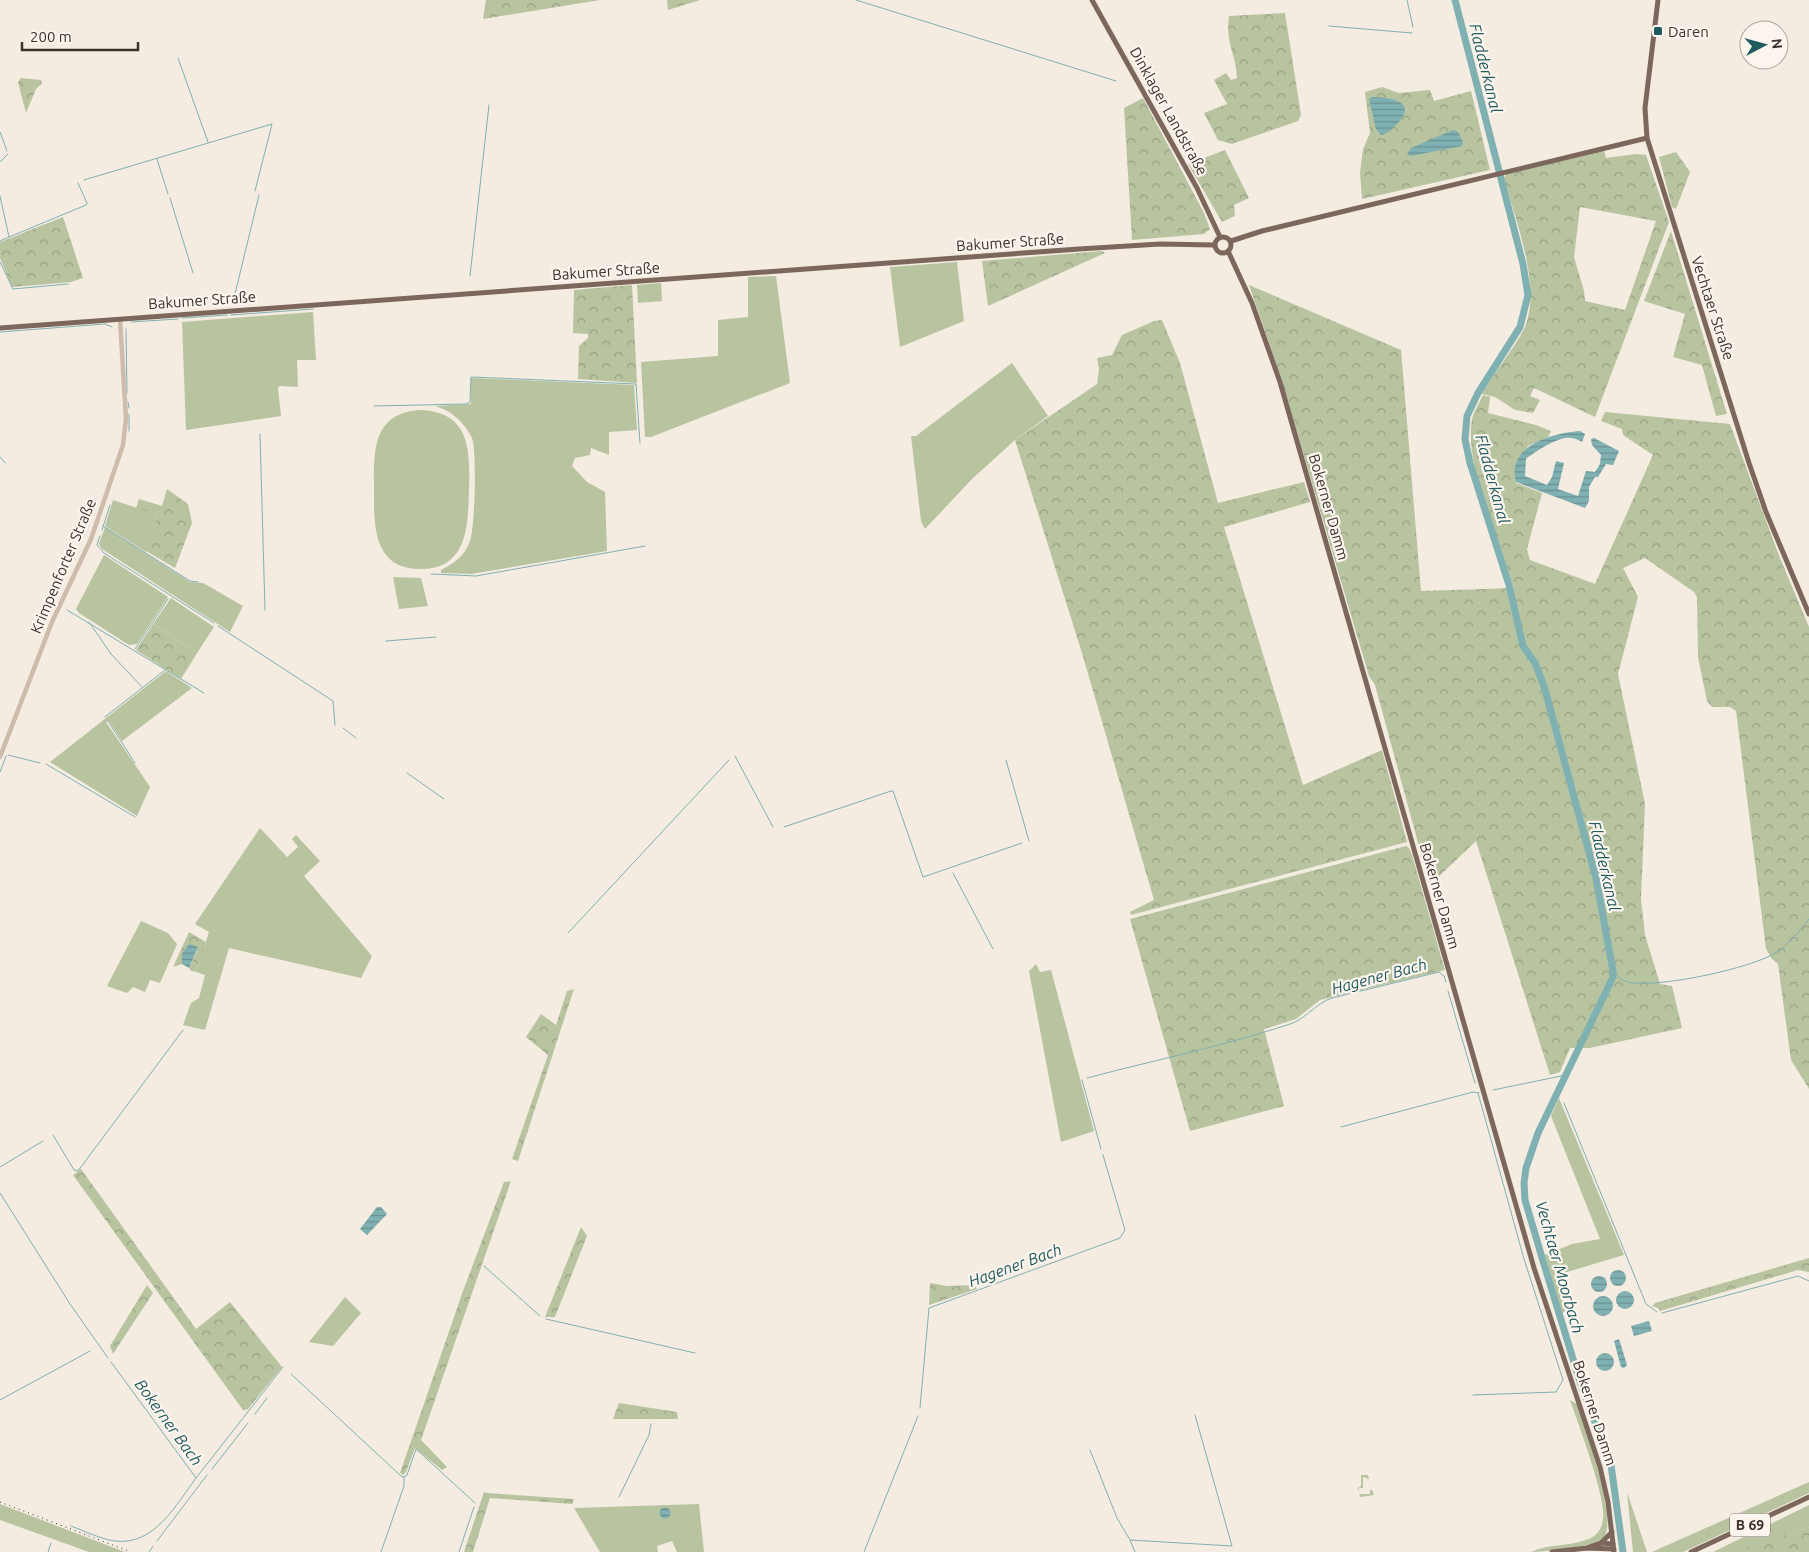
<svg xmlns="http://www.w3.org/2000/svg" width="1809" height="1552" viewBox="0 0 1809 1552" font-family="Ubuntu,sans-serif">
  <defs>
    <pattern id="forest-crowns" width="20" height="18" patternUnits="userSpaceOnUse" patternTransform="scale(1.25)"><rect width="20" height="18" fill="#b8c4a0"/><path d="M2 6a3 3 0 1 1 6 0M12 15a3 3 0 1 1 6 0" fill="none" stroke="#97a083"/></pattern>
    <pattern id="water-rules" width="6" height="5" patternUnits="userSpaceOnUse" patternTransform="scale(1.25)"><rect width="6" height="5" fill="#7fb0b2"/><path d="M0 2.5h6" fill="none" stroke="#699091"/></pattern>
  </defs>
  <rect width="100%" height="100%" fill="#f4ebe1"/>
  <g fill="#b8c4a0">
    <path d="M957,262l7,59 -64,26 -10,-80z"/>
    <path d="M776,276l14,107 -139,54h-6l-4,-75 77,-6v-36l30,-3v-40z"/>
    <path d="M661,283l1,18 -24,2 -1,-18z"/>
    <path d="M313,312l3,48h-19l1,27 -18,-1 -2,2 3,28 -95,14 -4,-108z"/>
    <path d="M1012,363l36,53 -33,24 -43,39 -47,50 -4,-8 -10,-85h5z"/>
    <path d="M471,378l163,7 3,45 -28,2v23l-18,-7 -1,7 -15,3 -3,8 15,16 18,10 2,59 -136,23 -30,-1v-3c12,-6 25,-15 29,-29 5,-14 7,-91 2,-103 -8,-16 -20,-27 -37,-32l36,-2z"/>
    <path d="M422,410c49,3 48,42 47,80 -1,34 -1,80 -49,79 -48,0 -46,-46 -46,-80 0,-38 -2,-77 48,-79z"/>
    <path d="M113,500l45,15 -12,37 -41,-26z"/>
    <path d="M105,527l85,55 13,1 40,23 -13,26 -128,-83 -3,-5z"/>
    <path d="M104,555l64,42 -31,47 -8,1 -50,-32 -3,-4z"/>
    <path d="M393,577l28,1 7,28 -29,3z"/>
    <path d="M171,598l43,29 -17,26 -44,-29z"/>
    <path d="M166,671l26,17 -70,53 -13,-20 -3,1 44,65 -13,29 -87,-54z"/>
    <path d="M260,828l27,29 11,-10 -6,-8 4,-4 24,26 -16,15 68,80 -11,22 -132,-30 -24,82 -22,-5 8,-22 8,-5 6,-23 -9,-3 13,-40 -14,-8z"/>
    <path d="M141,921l27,12 9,11 -17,39 -10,-3 -5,12 -12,-5 -6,6 -20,-7z"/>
    <path d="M1036,964l4,8 11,-2 43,161 -33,11 -32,-171z"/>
    <path d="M1559,1098l65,157 -67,20 9,36 -4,2 -17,-58 27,-11 28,-5 -49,-123z"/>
    <path d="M345,1297l16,16 -28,33 -24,-4z"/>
    <path d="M1570,1400l7,4c7,22 44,120 25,136 -7,6 -61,12 -71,12 19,-9 41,-5 60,-14 7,-4 11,-10 12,-19 4,-19 -25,-96 -33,-119z"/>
    <path d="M1361,1475h7l1,4 -6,-2v11h-4v6h11v-4h2l2,5 -14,2 -2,-9 3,-2z"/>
    <path d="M1809,1482v11l-126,59h-31z"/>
    <path d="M1627,1492l20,60h-14z"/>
    <path d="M0,1504l125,48h-36l-89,-32z"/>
    <path d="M699,1504l5,48h-27l-5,-11 -15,5 1,6h-58l-26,-44z"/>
    <path d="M1809,1505v22l-72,25h-24z"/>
  </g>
  <g fill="url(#forest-crowns)" fill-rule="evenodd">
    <path d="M486,0h114l-117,19z"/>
    <path d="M667,0h33l-32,10z"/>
    <path d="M1285,13l16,102 -3,6 -66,23 -14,-4 -14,-27 23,-9 -13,-24 12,-7 5,7 6,-2c-1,-24 -12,-35 -8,-62z"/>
    <path d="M21,78l20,2 1,3 -6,6 -10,24 -8,-31z"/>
    <path d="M1382,87l17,6 31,-3 4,11 37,-10 19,79 -128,29 -2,-26 3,-24 7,-16 -5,-41zM1372,97l26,4 8,10z"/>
    <path d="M1143,98l61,115 6,16 -6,5 -72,6 -8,-132z"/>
    <path d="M1225,150l24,48 -15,7 1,11 -13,6 -34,-58z"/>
    <path d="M1604,150l2,8 30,-4 10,1 23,67 -74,195 -61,-29 -4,8 10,4 -7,13 -18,-3 -20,-13 -13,-3c12,-22 28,-40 40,-61 23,-41 -7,-113 -18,-155l2,-4zM1580,207l76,14 -31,89 -40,-9 -1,-10 -10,-34z"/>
    <path d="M1676,152l14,20 -14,37 -4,-2 -13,-50z"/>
    <path d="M63,217l20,61 -12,4 -59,5 -12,-29v-16z"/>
    <path d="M1671,231l56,183 -11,2 -14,-51 -29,-8 12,-43 -41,-13z"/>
    <path d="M1102,251l3,2 -117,53 -6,-45z"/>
    <path d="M632,285l5,98 -59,-4 1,-33 9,-8v-4l-15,-1 1,-43z"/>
    <path d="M1249,285l152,65 20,241 93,-3c-14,-39 -53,-132 -41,-172 2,-7 7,-14 10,-21l7,2 -2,16 48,12 15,6 -3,6 -20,9 -12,37 26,10 -15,56 3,11 65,24 58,-129 -30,-20 -1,-6 -21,-8 4,-9 125,12 50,134 29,69v462l-18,-29 -13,-96 -6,-5 -6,-10 -30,-238 -6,-4h-18l-5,-6 -9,-44 -1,-60 -3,-5 -49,-34 -22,10 15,29 -20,77 27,130 -4,95 4,36 15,49 12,2 10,42 -92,20h-20l-10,24 -10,3 -74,-234 -44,42h-3l-54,-198 -6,-9 -88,-298z"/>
    <path d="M1162,320l18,43 38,140 86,-21 6,20 -86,25 79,258 79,-35 25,92 -276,73 -1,-3 24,-12 -72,-247 -67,-213 82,-56 2,-15 -2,-11 15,-3 10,-20 32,-14z"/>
    <path d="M167,489l21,15 4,19 -17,45 -29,-17 12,-36 -22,-7 3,-9 23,7z"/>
    <path d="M153,624l44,29 -16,26 -45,-29z"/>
    <path d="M1406,846l3,2 3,7 33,115 -125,30 -24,19 -32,10 20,77 -94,25 -60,-212z"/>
    <path d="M189,932l17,10 -10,30 -5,-1 -2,-3 8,-17 -15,3v10l-9,3z"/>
    <path d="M574,989l-56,172 -6,-2 36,-104 -22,-18 15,-23 15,11 11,-34z"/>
    <path d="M81,1169l115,160 34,-27 52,65 -34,42 -5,1 -170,-235z"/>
    <path d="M511,1181l-90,259 26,27 -5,3 -27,-22 -9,24 -3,3 -3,-2 63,-182 41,-109z"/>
    <path d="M581,1227l6,9 -32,81h-10z"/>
    <path d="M1809,1258v14l-11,-2 -138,41 -2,-3 -6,-2 3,-3z"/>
    <path d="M930,1283l17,3 27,-1 3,4 -48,16z"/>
    <path d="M147,1285l6,8 -40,61 -3,-8z"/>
    <path d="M619,1403l58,9 1,7h-65z"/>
    <path d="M484,1492l3,1 87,6 -2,5 -82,-6 -17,54h-9z"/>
    <path d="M1809,1527v25h-72l9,-4z"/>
  </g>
  <g fill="url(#water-rules)">
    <path d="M1372,97c19,0 47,5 25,27 -6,5 -9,10 -16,11l-5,-6 -7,-30z"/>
    <path d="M1453,130l5,2 5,10 -1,4 -52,10 -3,-2 4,-6z"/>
    <path d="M1580,431l5,3 -3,8c-3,-2 -8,-4 -12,-4 -11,-2 -35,14 -44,21l-1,17 22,9 5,-8 4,-16 8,2 -6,26 20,7 8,-25 9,1 5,-8 1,-9 -9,-10 -1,-6 3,-1 25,13 -6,14 -7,-1 -8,13h-3l-6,10v14l-4,7 -69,-26c-10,-36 36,-49 64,-51z"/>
    <path d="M189,944l9,3 -9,21 -7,-4v-10z"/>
    <path d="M377,1207h4l6,7 -20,21 -7,-6z"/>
    <circle cx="1618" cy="1278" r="8"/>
    <circle cx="1599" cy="1284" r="8"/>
    <circle cx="1625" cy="1300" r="9"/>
    <circle cx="1603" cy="1306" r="10"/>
    <path d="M1649,1321l3,10 -18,5 -3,-10z"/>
    <path d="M1619,1339l8,26 -3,3 -3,-1 -7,-26z"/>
    <circle cx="1605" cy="1362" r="9"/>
    <circle cx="665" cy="1513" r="5.5"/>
  </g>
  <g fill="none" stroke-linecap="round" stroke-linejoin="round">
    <g stroke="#7fb0b2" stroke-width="1">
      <path d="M856,0l260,81"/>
      <path d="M1407,0l6,27"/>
      <path d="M1329,26l83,7"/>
      <path d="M178,58l30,84"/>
      <path d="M0,132l7,19"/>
      <path d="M157,159l11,35"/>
      <path d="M0,162l8,-8"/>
      <path d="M84,180l188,-56 -17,67"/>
      <path d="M0,196l9,41 77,-32 1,-2 -9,-20"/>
      <path d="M170,198l23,75"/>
      <path d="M0,241l9,-4"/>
      <path d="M0,262l13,27 55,-5"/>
      <path d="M470,276l19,-171"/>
      <path d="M234,298l25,-103"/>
      <path d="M231,315l82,-6"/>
      <path d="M182,318l45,-3"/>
      <path d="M131,322l47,-3"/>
      <path d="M126,329l1,64"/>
      <path d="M0,332l105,-8 7,3"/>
      <path d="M128,402l1,6"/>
      <path d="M374,406l92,-2 4,-2 1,-25 165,7 4,59"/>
      <path d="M129,414v17"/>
      <path d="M260,434l5,176"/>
      <path d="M0,457l5,6"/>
      <path d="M103,526l87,55 8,1"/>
      <path d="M102,530l8,-25"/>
      <path d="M100,536l-3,9 7,8 110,70"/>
      <path d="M431,574l45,2 169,-30"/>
      <path d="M67,610l137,83"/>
      <path d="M89,622l22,32 31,33"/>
      <path d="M218,626l115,75 2,24"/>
      <path d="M386,641l50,-4"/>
      <path d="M135,649l33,-50"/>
      <path d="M105,717l60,-47"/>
      <path d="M108,721l27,42"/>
      <path d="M343,728l13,10"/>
      <path d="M8,755l32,8"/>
      <path d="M735,756l38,71"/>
      <path d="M1006,760l23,81"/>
      <path d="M46,764l89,53"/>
      <path d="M0,772l6,-16"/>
      <path d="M407,773l37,26"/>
      <path d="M784,827l107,-36h2l30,86 99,-34"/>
      <path d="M953,873l40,76"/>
      <path d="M568,933l161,-173"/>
      <path d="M1613,971c4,5 9,10 15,11 27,7 126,-14 149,-30 12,-8 23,-22 32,-33"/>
      <path d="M1448,991l27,92"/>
      <path d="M1087,1078c68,-18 137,-32 203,-54 16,-5 26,-21 42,-26l107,-26 5,4 2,6"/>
      <path d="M1082,1080l19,69"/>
      <path d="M1493,1090l73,-15"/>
      <path d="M1564,1103l82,201 11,8"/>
      <path d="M1341,1127l132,-35 6,1"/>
      <path d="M53,1135l21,35 4,1 105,-141"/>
      <path d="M0,1167l43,-26"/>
      <path d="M0,1193l70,111 38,54"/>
      <path d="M484,1266l56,50"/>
      <path d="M1662,1313l136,-37 11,5"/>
      <path d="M546,1319l149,34"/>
      <path d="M111,1362l85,116 87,-111"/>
      <path d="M291,1374l110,102 3,1 3,-2 9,-26 59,54"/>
      <path d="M1473,1395l83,-3 7,-12 -39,-121 -46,-166"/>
      <path d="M0,1400l90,-49"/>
      <path d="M920,1408l9,-100 191,-70 5,-8 -22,-75"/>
      <path d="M255,1414l12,-16"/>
      <path d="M1090,1450l27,68 13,22"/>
      <path d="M212,1469l36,-46"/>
      <path d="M619,1497l30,-62 2,-11"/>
      <path d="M71,1526c14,5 29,13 44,15 39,5 61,-36 81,-63"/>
      <path d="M157,1541l50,-66"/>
      <path d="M48,1552l3,-9"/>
      <path d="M149,1552l4,-6"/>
      <path d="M381,1552l23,-66v-9"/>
      <path d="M459,1552l15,-45"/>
      <path d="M864,1552l54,-136"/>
      <path d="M1135,1552l-5,-12 102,6 -37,-131"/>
    </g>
    <path stroke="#7fb0b2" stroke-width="7" d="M1455,0l68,264 5,31 -8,32 -42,66 -11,23 -2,23 5,24 39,122 14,61 12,17 9,23 52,192 17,93v6l-75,156 -12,35 -2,15 1,17 18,61 38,124 30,80 12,87"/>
    <path stroke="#cdbbac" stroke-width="4.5" d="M0,757l52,-135 39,-83 32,-94 3,-26 -6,-100"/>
    <g stroke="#7d675c" stroke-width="5">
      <path d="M1092,0l105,188 23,49"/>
      <path d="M1658,0l-13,108 2,30 102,325 17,49 43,102"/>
      <circle cx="1223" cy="245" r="8"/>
      <path d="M1231,241l31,-10 385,-93"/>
      <path d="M1228,251l24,52 28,79 254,886 66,199 8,35 6,50"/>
      <path d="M0,328l1079,-79 81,-5 54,1"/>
      <path d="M1601,1543l11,-11"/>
      <path d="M1589,1547l12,-4 12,1"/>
      <path d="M1552,1552l35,-4 27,1"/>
      <path d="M1691,1552l118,-55"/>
    </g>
    <path stroke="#3b302b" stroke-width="1" stroke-dasharray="1 4" stroke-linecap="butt" d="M0,1502l131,50"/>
  </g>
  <rect fill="#1f5a5e" stroke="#fbf5ee" stroke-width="2" x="1653" y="26" width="10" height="10" rx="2.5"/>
  <g text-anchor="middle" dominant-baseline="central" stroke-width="4.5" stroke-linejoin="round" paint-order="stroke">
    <rect fill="#fbf5ee" stroke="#756b66" stroke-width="1" x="1730" y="1513.5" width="40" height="23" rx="4"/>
    <g font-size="14" font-weight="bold" fill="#3b302b">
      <text x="1750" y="1525">B 69</text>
    </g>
    <g font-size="15" fill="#3b302b" stroke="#fbf5ee" text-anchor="start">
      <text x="1668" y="31">Daren</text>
    </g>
    <g font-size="15" fill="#3b302b" stroke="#fbf5ee">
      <text transform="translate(1169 111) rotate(61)">Dinklager Landstraße</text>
      <text transform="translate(1010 242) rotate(-4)">Bakumer Straße</text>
      <text transform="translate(606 271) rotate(-4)">Bakumer Straße</text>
      <text transform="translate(202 300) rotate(-4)">Bakumer Straße</text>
      <text transform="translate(1713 308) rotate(72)">Vechtaer Straße</text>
      <text transform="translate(1329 507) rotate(74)">Bokerner Damm</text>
      <text transform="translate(63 566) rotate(-67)">Krimpenforter Straße</text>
      <text transform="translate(1440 896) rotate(74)">Bokerner Damm</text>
      <text transform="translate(1595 1413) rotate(72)">Bokerner Damm</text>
    </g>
    <g font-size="16" font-style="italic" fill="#1f5a5e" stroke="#fbf5ee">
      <text transform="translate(1486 68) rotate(76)">Fladderkanal</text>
      <text transform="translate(1493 479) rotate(75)">Fladderkanal</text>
      <text transform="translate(1605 866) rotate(77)">Fladderkanal</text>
      <text transform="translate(1379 976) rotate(-15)">Hagener Bach</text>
      <text transform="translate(1015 1265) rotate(-20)">Hagener Bach</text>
      <text transform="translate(1560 1267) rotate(74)">Vechtaer Moorbach</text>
      <text transform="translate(169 1422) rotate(54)">Bokerner Bach</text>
    </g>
  </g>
  <g transform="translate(1764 45) rotate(84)"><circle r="24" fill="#fbf5ee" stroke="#aea6a0"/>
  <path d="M0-4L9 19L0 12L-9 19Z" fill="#1f5a5e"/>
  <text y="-8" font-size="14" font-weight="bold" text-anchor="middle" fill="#3b302b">N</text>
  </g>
  <path d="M22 42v8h116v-8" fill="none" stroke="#3b302b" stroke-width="2.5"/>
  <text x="30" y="42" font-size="15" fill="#3b302b" stroke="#fbf5ee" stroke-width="4" paint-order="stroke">200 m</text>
</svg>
